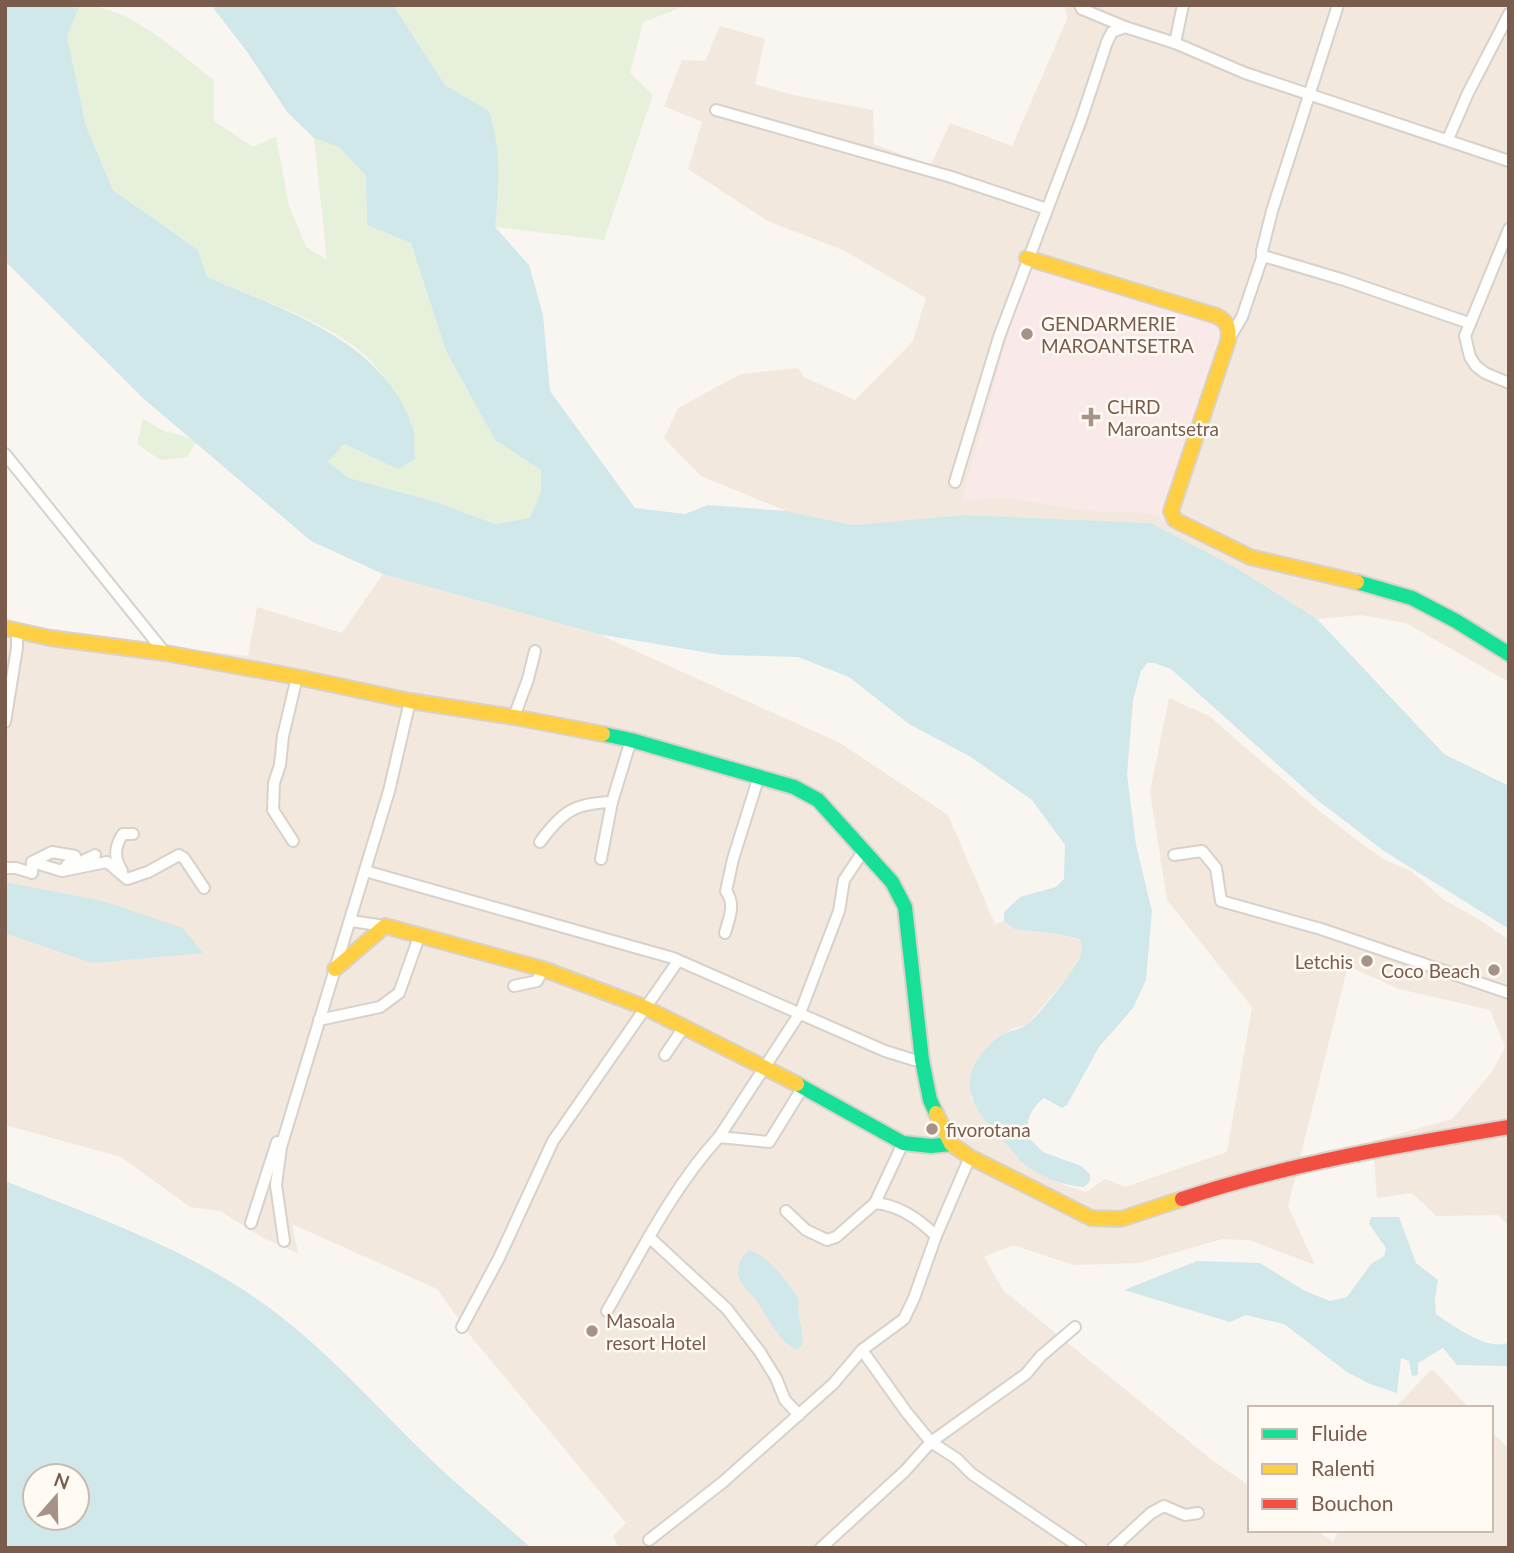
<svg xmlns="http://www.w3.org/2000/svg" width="1514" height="1553" viewBox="0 0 1514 1553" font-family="Lato,sans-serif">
  <rect width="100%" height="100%" fill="#f9f5f0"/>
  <g fill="#f2e8de">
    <path d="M1065,5h444v677l-103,-59 -45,-8 -44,4 -84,-53 -82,-43 -187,-8 -111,10 -67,-14 -85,-35 -37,-38 14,-30 63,-34 57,-6 6,9 51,23 58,-59 13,-43 -81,-47 -77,-30 -80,-52 14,-47 -38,-16 18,-46 23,1 15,-35 45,13 -10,45 38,11 80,15 1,34 57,21 19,-42 62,23 55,-127z"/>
    <path d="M383,574l215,60 242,109 108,72 47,109 9,-3 10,8 45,5 22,7 1,11 -14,24 -41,49 -13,3 -18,11 -18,20 -8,38 24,36 15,13 14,18 43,22 20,6 19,-13 20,8 102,-35 25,-145 -85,-107 -17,-108 19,-94 40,18 109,94 44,34 23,16 26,11 32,28 40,23 26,18v286l-11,-11 -62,1 -24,-23 -35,5 -4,-57 79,-22 40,-47 13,-25 -15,-37 -91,-21 -51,-23 -60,240 27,59 -66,-25 -27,-1 -83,24 -66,2 -60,-20 -29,12 20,34 208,169 38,26v44h66l17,12 6,-12h152v-99l18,18v99h-890l-6,-12 13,-13 -157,-189 -32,-45 -145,-65 6,29 -35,-15 -43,-27 -30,-4 -69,-50 -116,-32v-497l243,28 9,-49 85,26z"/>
    <path d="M1432,1369l37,39h-74z"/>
  </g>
  <path fill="#fae9e9" d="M1028,264l192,58 3,14 -58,183 -18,-6 -59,-2 -83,-13 -44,3z"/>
  <g fill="#e7f0db">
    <path d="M80,5c50,0 95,46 134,75v41l39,26 23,-11 13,70 17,41 21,13 -13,-122 25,9 27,29 1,49 44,18 35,108 49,89 46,30v22l-11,26 -35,6 -59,-22 -87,-24 -21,-16 16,-18 54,25 14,-46c-15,-27 -32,-58 -58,-77 -43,-31 -99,-48 -147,-69l-9,-27 -85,-60 -27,-64 -19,-90z"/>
    <path d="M393,5h295l-45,17 -13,51 23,22 -49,145 -109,-13 4,-36 -10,-80 -44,-26z"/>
    <path d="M143,419l21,12 26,7 6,4 -9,15 -26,3 -24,-16z"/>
  </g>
  <g fill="#d0e8ea" fill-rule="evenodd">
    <path d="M5,5h75l-13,31 19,90 27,64 85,60 9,27c76,33 171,61 204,145 5,10 3,26 4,37l-17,10 -54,-25 -16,18 21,16 87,24 59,22 35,-6 11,-26v-22l-46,-30 -49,-89 -35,-108 -44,-18 -1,-49 -27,-29 -25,-9 -26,-25 -40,-60 -37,-48h182l52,80 44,26c12,39 11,76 6,116l34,38 14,50 7,76 85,117 50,6 23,-9 78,6 67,14 111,-10 187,8 82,43 84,53 127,135 65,32v143l-125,-78 -68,-52 -145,-130 -17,-6h-7l-6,8 -8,29 -6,75 9,70 16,66 -6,69 -13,28 -34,39 -32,58 -5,3 -18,-10c-14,11 -17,21 -17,38l16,16 38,14 9,8v7l-6,6c-21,-1 -42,-10 -59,-22 -7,-5 -11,-14 -18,-20 -35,-35 -57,-66 -11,-106 9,-8 25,-9 33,-16 10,-8 52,-61 53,-72 0,-1 -1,-9 -1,-11l-22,-6 -45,-5 -10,-8v-9l16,-15 36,-10 8,-8 1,-34 -33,-45 -61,-43 -62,-33 -60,-47 -51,-20 -77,-2 -123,-21 -215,-60 -72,-33 -167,-142 -139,-138z"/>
    <path d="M5,882l98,19 80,27 20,25 -111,10 -87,-30z"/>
    <path d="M5,1181c81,32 164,61 237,108 71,45 126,109 185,167 33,32 70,61 104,92h-526zM77,1476v42h-42v-42z"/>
    <path d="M1371,1217h28l17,46 22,17 -3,19 1,15c16,11 54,39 73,28v24l-52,-1 -14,-17 -25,15v12l-6,1 -3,-15 -8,-3 -4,35 -27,-9 -23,-12 -63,-48 -38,-9 -16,7 -106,-32 73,-29 63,2 45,28 25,10 17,-4 24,-33 13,-8 2,-8 -17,-24z"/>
    <path d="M749,1250c22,8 38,31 50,50 -3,20 6,28 3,46l-5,4c-21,-10 -29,-35 -43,-52 -5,-7 -14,-14 -16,-23 -1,-10 4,-19 11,-25z"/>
  </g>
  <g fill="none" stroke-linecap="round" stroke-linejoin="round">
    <g stroke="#d7d1cb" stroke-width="14">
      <g id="street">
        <path d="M1080,5l2,4 43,18 50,16 70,30 264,88"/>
        <path d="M1175,43l8,-38"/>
        <path d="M716,110l232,66 99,33"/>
        <path d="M1448,139l20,-46 41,-79"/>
        <path d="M1509,229l-44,107 5,21 6,9 9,7 24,10"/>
        <path d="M1262,258v-7l10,-40 66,-206"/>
        <path d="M1229,339l13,-22 20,-59 5,-1 77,23 125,43"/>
        <path d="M5,454l160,199"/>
        <path d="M955,482l44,-145 82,-217 26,-78 5,-10 13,-5"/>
        <path d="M514,717l14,-38 7,-28"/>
        <path d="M5,722l12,-74v-16"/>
        <path d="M293,841l-20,-31 1,-27 6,-18 3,-29 14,-59"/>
        <path d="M540,842c22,-30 34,-39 72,-40"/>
        <path d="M1174,855l28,-4 14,17 5,33 100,28 188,64"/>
        <path d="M601,859l11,-57 19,-62"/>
        <path d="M32,862l30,9 33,-16"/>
        <path d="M5,868h11l16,5v-11l20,-10 23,4 -13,15 45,-9 20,17 21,-7 31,-17 5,3 20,30"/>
        <path d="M122,871c-8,-13 -8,-24 1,-37h10"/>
        <path d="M365,871l308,87 212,93 29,9h8"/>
        <path d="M351,921l34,5"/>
        <path d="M725,933c4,-15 11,-28 1,-42l7,-32 26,-83"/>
        <path d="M514,986l23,-5 6,-12"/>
        <path d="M319,1020l61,-13 19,-14 20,-56"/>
        <path d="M665,1055l19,-28"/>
        <path d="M719,1137l50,5 34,-55"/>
        <path d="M875,1203l28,-60"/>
        <path d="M786,1211l20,19 21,10 9,-3 39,-34c23,2 45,17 61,33"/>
        <path d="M251,1223l26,-81"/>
        <path d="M649,1237l78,72 33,43 16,26 9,22 14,15"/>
        <path d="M284,1241l-8,-56 5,-38 108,-356 21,-90"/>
        <path d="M607,1311c34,-59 66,-124 112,-174l81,-124 39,-102 5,-31 20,-30"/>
        <path d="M462,1327l37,-69 54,-117 125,-180"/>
        <path d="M862,1350l45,63 24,29 26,17 15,15 109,74"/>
        <path d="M649,1540l74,-58 110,-98 29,-34 42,-31 10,-21 22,-62 34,-79"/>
        <path d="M821,1548l84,-77 26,-29 95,-68 15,-18 34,-29"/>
        <path d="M1113,1548l38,-35 13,-7 21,9 13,-2"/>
      </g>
    </g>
    <g stroke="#d9d2cb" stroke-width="18">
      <g id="fast">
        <path d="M1357,582l55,16 44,23 53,33"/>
        <path d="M603,734l28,6 163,47 24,13 74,82 13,25 17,153 8,40 6,13"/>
        <path d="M797,1084l106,59 28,3 20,-2"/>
      </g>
    </g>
    <g stroke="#d9d2cb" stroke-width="18">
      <g id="slow">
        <path d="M1027,258l190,58c11,6 13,13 11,25l-57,170 4,9 75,37 107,25"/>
        <path d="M5,628l45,10 115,15 132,24 113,24 104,16 89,17"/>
        <path d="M335,969l50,-43 158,43 101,38 153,77"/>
        <path d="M936,1113l15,31 19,13 121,61 30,1 61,-20"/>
      </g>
    </g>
    <g stroke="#d9d2cb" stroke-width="18">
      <path id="jam" d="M1182,1199c105,-35 217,-54 327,-72"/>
    </g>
    <use href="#street" stroke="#fefefd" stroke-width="10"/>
    <use href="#fast" stroke="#16e098" stroke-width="14"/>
    <use href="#slow" stroke="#ffcf43" stroke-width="14"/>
    <use href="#jam" stroke="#f24e42" stroke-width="14"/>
  </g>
  <g fill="#a69286" stroke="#fffaf3" stroke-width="2.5">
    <circle cx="1027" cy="334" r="7"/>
    <path d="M1087.5 406.5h7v7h7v7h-7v7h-7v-7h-7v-7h7z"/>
    <circle cx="1367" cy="961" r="7"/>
    <circle cx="1494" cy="970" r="7"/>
    <circle cx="932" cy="1129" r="7"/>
    <circle cx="592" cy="1331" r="7"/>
  </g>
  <g text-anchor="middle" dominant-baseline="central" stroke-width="5" stroke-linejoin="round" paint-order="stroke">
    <g font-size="19" fill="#7a5c4d" stroke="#fffaf3" text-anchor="start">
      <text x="1041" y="323">GENDARMERIE<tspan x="1041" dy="22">MAROANTSETRA</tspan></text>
      <text x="1107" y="406">CHRD<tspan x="1107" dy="22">Maroantsetra</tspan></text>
      <text x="1353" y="961" text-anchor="end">Letchis</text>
      <text x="1480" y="970" text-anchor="end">Coco Beach</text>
      <text x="946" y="1129">fivorotana</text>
      <text x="606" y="1320">Masoala<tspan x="606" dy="22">resort Hotel</tspan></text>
    </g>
  </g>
  <rect width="1514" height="1553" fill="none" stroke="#7a5c4d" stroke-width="14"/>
  <rect x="1248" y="1406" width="245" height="126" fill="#fffaf3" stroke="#cabbb1" stroke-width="2"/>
  <rect x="1262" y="1429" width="35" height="10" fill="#16e098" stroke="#cabbb1" stroke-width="2"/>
  <text x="1311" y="1441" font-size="21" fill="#7a5c4d">Fluide</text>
  <rect x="1262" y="1464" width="35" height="10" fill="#ffcf43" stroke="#cabbb1" stroke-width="2"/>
  <text x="1311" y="1476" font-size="21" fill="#7a5c4d">Ralenti</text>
  <rect x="1262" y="1499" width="35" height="10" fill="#f24e42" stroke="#cabbb1" stroke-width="2"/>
  <text x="1311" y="1511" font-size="21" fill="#7a5c4d">Bouchon</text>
  <g transform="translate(56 1497) rotate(20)"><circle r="33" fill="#fffaf3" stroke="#cabbb1" stroke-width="2"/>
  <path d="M0-5L12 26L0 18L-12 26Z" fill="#a69286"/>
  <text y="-10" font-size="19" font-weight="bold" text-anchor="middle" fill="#7a5c4d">N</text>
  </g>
</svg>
